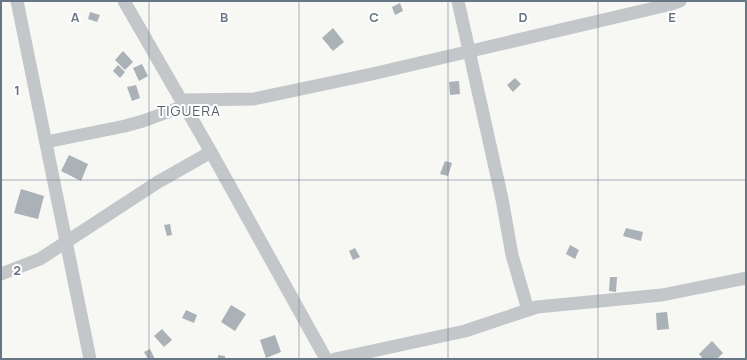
<svg xmlns="http://www.w3.org/2000/svg" width="747" height="360" viewBox="0 0 747 360" font-family="Manrope,sans-serif">
  <rect width="100%" height="100%" fill="#f7f7f4"/>
  <g fill="#aab1b7">
    <path d="M400,3l3,8 -8,4 -3,-8z"/>
    <path d="M90,12l10,3 -3,7 -9,-3z"/>
    <path d="M333,28l11,14 -11,9 -11,-13z"/>
    <path d="M123,51l10,11 -8,8 -10,-10z"/>
    <path d="M142,64l6,12 -9,5 -6,-13z"/>
    <path d="M118,65l7,7 -5,6 -7,-7z"/>
    <path d="M515,78l6,6 -8,8 -6,-7z"/>
    <path d="M459,81l1,13 -10,1 -1,-13z"/>
    <path d="M136,85l4,13 -8,3 -5,-14z"/>
    <path d="M69,155l19,9 -7,17 -20,-10z"/>
    <path d="M445,161l7,2 -4,13 -8,-2z"/>
    <path d="M21,189l23,7 -6,23 -24,-6z"/>
    <path d="M170,224l2,11 -5,1 -3,-11z"/>
    <path d="M626,228l17,4 -2,9 -18,-5z"/>
    <path d="M570,245l9,5 -4,9 -9,-5z"/>
    <path d="M355,248l5,9 -7,3 -4,-9z"/>
    <path d="M610,277h7l-1,15 -7,-1z"/>
    <path d="M231,305l15,9 -11,17 -14,-9z"/>
    <path d="M186,310l11,5 -3,8 -12,-5z"/>
    <path d="M667,312l2,17 -12,1 -1,-17z"/>
    <path d="M162,329l10,11 -8,7 -10,-11z"/>
    <path d="M275,335l6,17 -15,6 -6,-18z"/>
    <path d="M712,341l11,12 -6,6h-14l-4,-5z"/>
    <path d="M150,349l5,10h-7l-4,-7z"/>
    <path d="M218,355l7,1v3h-7z"/>
  </g>
  <g fill="none" stroke-linecap="round" stroke-linejoin="round">
    <g stroke="#c3c7ca" stroke-width="13">
      <path d="M17,1l73,358"/>
      <path d="M124,1l87,151 115,207"/>
      <path d="M458,1l44,198 10,56 16,55"/>
      <path d="M181,100l73,-1 118,-25 300,-70 8,-3"/>
      <path d="M46,142l79,-16 18,-5 41,-15"/>
      <path d="M1,274l39,-15 118,-77 53,-30"/>
      <path d="M335,359l130,-28 72,-24 125,-12 84,-17"/>
    </g>
  </g>
  <path fill="none" stroke="#677684" stroke-width="1" stroke-opacity="0.55" d="M149,1v358M299,1v358M448,1v358M598,1v358M1,180h745"/>
  <g text-anchor="middle" dominant-baseline="central" stroke-width="4" stroke-linejoin="round" paint-order="stroke">
    <g font-size="14" letter-spacing="1" fill="#555f6a" stroke="#fff">
      <text x="189" y="110">TIGUERA</text>
    </g>
  </g>
  <g font-size="13" text-anchor="middle" font-weight="bold" fill="#677684" stroke="#fff" stroke-width="4" stroke-linejoin="round" paint-order="stroke">
    <text x="75" y="22">A</text>
    <text x="224" y="22">B</text>
    <text x="374" y="22">C</text>
    <text x="523" y="22">D</text>
    <text x="672" y="22">E</text>
    <text x="17" y="95">1</text>
    <text x="17" y="275">2</text>
  </g>
  <rect width="747" height="360" fill="none" stroke="#677684" stroke-width="4"/>
</svg>
